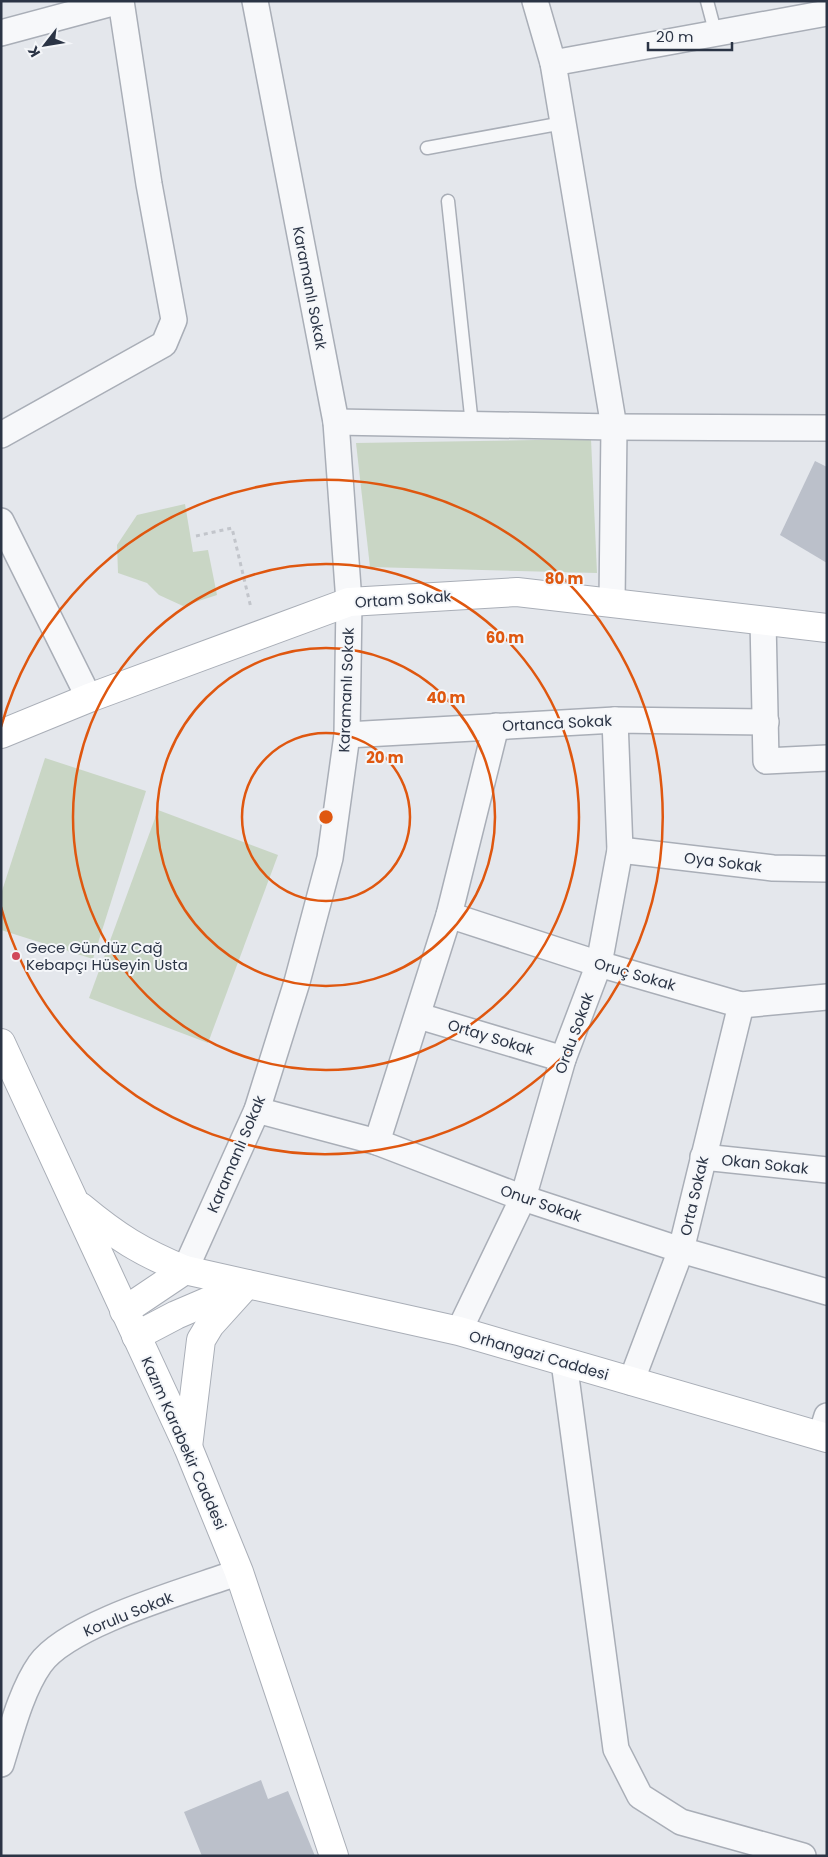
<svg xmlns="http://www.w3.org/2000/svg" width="828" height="1857" viewBox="0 0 828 1857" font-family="Poppins,sans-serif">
  <rect width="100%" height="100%" fill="#e4e7ec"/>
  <g fill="#c9d6c5">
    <path d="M591,439l6,134 -227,-6 -14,-124z"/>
    <path d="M185,504l8,48 15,-2 9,45 -34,11 -24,-11 -12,-12 -29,-10 -1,-28 20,-30z"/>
    <path d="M45,758l101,33 -53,168 -92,-29v-36z"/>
    <path d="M158,810l120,45 -70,188 -119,-45z"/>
  </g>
  <g fill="#bbc0ca">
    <path d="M815,461l12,6v96l-47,-28z"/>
    <path d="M261,1780l7,19 20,-8 27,65h-113l-18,-44z"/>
  </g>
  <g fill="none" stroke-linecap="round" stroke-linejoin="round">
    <g stroke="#a9aeb7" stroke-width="15">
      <g id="lane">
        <path d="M707,1l9,34"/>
        <path d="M427,148l136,-25"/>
        <path d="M448,201l24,224"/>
      </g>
    </g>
    <g stroke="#a9aeb7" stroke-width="28">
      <g id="street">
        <path d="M535,1l18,62 61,364 -2,176"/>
        <path d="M1,33l119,-32"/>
        <path d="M553,63l274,-50"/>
        <path d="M336,422l278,5 213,1"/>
        <path d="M1,435l163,-91 10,-24 -25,-136 -28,-183"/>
        <path d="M1,521l88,177"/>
        <path d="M763,620l3,141 61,-3"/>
        <path d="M347,735l268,-15 151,2"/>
        <path d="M620,850l153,18 54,1"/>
        <path d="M449,915l150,49 142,41 86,-8"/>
        <path d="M419,1016l144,43"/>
        <path d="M257,1110l120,32 146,56 158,52 146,42"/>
        <path d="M377,1142l72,-227 47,-189"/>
        <path d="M703,1157l124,13"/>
        <path d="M185,1270l72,-160 40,-128 33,-124 17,-123 2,-133 -13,-180 -81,-421"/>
        <path d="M459,1331l64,-133 40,-139 36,-95 21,-114 -5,-130"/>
        <path d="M564,1362l52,387 24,47 41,26 122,34"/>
        <path d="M631,1382l50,-132 60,-245"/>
        <path d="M821,1435l6,-19"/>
        <path d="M1,1764c10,-32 20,-73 39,-100 29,-41 150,-74 199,-92"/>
      </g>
    </g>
    <g stroke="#a9aeb7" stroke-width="30">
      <g id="secondary">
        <path d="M1,734l88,-36 260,-96 168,-10 310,36"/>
        <path d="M1,1043l187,404 51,125 95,284"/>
        <path d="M81,1207c36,30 60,45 104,63l274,61 368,107"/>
        <path d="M124,1311l61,-41"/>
        <path d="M136,1336l40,-21 63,-27"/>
        <path d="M188,1447l13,-107 9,-15 37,-41"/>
      </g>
    </g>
    <path stroke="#c2c5cb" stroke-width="3" stroke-dasharray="4 4" stroke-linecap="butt" d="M196,536l36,-8 19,80"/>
    <use href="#lane" stroke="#f7f8fa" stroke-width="12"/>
    <use href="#street" stroke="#f7f8fa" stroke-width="25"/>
    <use href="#secondary" stroke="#fff" stroke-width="28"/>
  </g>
  <g fill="none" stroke="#df570f" stroke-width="2.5">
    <circle cx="326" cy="817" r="84"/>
    <circle cx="326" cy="817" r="169"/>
    <circle cx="326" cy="817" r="253"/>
    <path d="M1 727A337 337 0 1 1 1 907"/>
  </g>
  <circle fill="#d1495b" stroke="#f4f6f9" stroke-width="2" cx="16" cy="956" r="5"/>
  <g text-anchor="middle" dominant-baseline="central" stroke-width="4" stroke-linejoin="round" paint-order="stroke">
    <g font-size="15" fill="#2b3445" stroke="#f4f6f9">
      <text transform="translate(310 288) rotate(79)">Karamanlı Sokak</text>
      <text transform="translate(403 599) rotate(-4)">Ortam Sokak</text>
      <text transform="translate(346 690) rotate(-88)">Karamanlı Sokak</text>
      <text transform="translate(557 723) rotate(-3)">Ortanca Sokak</text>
      <text transform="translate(723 862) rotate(7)">Oya Sokak</text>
      <text transform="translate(635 974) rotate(16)">Oruç Sokak</text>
      <text transform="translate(574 1033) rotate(-70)">Ordu Sokak</text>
      <text transform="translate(491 1037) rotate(17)">Ortay Sokak</text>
      <text transform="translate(236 1154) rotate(-67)">Karamanlı Sokak</text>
      <text transform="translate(765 1164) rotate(6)">Okan Sokak</text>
      <text transform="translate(694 1196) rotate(-77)">Orta Sokak</text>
      <text transform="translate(541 1203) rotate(19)">Onur Sokak</text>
      <text transform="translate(539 1355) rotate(16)">Orhangazi Caddesi</text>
      <text transform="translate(184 1443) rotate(66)">Kazım Karabekir Caddesi</text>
      <text transform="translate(128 1614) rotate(-22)">Korulu Sokak</text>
    </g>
    <g font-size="15" fill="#2b3445" stroke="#f4f6f9" text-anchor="start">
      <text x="26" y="947">Gece Gündüz Cağ<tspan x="26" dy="17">Kebapçı Hüseyin Usta</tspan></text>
    </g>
  </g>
  <circle cx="326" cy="817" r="8" fill="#df570f" stroke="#f4f6f9" stroke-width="2.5"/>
  <g font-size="15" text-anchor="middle" font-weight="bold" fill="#df570f" stroke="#f4f6f9" stroke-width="4" stroke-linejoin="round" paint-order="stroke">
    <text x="564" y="584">80 m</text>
    <text x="505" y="643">60 m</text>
    <text x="446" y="703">40 m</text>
    <text x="385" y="763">20 m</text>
  </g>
  <rect width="828" height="1857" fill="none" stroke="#2b3445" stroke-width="5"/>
  <g transform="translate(45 45) rotate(239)" stroke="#f4f6f9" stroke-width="4" paint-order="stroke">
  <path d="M0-4L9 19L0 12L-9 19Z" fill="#2b3445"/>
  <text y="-8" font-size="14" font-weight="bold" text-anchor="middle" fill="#2b3445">K</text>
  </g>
  <path d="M648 42v8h84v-8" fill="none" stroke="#2b3445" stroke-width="2.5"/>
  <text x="656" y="42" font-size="15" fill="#2b3445" stroke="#f4f6f9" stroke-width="4" paint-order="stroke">20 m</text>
</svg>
